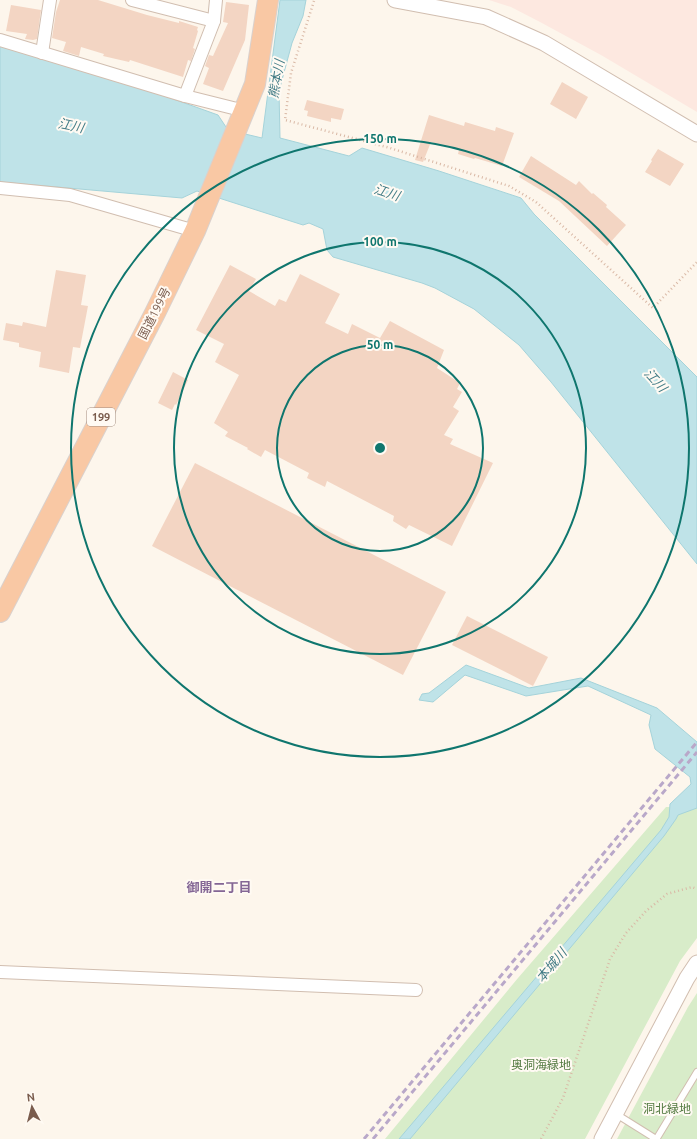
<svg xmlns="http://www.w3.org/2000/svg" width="697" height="1139" viewBox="0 0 697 1139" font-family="Ubuntu,'Noto Sans JP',sans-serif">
  <rect width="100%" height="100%" fill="#fdf6ec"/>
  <path fill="#fde8e0" d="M489,0h208v112l-96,-57 -61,-33 -29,-15z"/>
  <g fill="#d8ecc9">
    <path d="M666,807h31v131l-17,23 -95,178h-200l133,-161z"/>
    <path d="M697,993v146h-80l71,-132z"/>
  </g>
  <g fill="#bfe3e8" stroke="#a5d3da">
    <path d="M280,0h26l-3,16 -11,27 -13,48 1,47 69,18 13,-8 77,23 82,27 13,16 163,163v187l-146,-182 -32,-37 -45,-36 -39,-21 -13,-5 -89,-26 -6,-7 -4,-21 -14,-6 -6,2 -106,-34 -15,7 -182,-16v-136l126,36 92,33 10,15 34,8z"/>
    <path d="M466,665l63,23 52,-10 76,30 40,34v66l-19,7 -2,4 -12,17 -254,303h-11l262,-309 8,-13 1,-13 21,-20 -1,-7 -35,-28 -6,-24 2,-10 -63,-29 -62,10 -61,-21 -32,27 -14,-2 3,-6 7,-1z"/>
  </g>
  <g fill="#f3d5c3">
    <path d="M60,0h38l49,15 32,8v-2l19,6 -1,3 1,1 -5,17 2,1 -4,12 -3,-1 -5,17 -53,-17 -1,2 -26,-6 1,-2 -23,-7 -2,9 -16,-5 3,-9 -14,-4 4,-26z"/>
    <path d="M226,2l23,3 -4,35 -22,51 -20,-7 6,-16 -4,-2 4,-11 4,1 15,-33 -5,-1z"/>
    <path d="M11,5l30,5 -4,29 -4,1 -8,-1 2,-5 -21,-3z"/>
    <path d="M562,82l26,15 -12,22 -26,-15z"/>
    <path d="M307,100l37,9 -3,11 -10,-2v4l-24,-6 1,-5 -4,-1z"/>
    <path d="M429,115l35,11 1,-4 30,9 1,-4 18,6 -12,33 -27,-8 -1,1 -16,-5 1,-4 -28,-8 -8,20 -8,-2z"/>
    <path d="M658,149l26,15 -14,22 -25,-14 7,-11 -1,-1z"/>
    <path d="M531,156l45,29 3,-4 13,13 1,-1 14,12 -1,2 20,18 -19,21 -48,-45 -40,-24z"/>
    <path d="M230,265l26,14 -7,12 26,15 4,-7 7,3 14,-28 40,20 -15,29 23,11 4,-10 28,14 10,-17 54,29 -7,18 23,15 -3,6 5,3 -9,15 6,4 -15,24 9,4 -3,5 43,19 -41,83 -43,-21 -3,4 -13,-8 1,-5 -67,-35 -2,6 -18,-9 2,-5 -44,-23 -4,7 -14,-8 1,-1 -23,-12 3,-4 -14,-9 25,-48 -24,-13 9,-18 -28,-14z"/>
    <path d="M56,270l30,5 -5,30 7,1 -8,42 -7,-1 -4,26 -30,-6 2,-15 -22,-5v-4l-16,-3 3,-17 16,3 1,-4 23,5z"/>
    <path d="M173,372l15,8 -12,25 -1,-1 -3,6 -14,-7z"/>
    <path d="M195,463l251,129 -43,83 -251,-129z"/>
    <path d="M467,616l81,41 -15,29 -81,-41z"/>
  </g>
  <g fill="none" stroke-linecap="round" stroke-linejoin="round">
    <g stroke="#d1beb0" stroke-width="8">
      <g id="service">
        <path d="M616,1114l40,25"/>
        <path d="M657,1138l40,-66"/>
      </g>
    </g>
    <g stroke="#d1beb0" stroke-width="14">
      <g id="minor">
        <path d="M132,0l82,21"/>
        <path d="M0,40l185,56 60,15"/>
        <path d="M42,53l8,-53"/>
        <path d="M185,96l29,-75 2,-21"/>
        <path d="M0,188l70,7 125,36"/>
        <path d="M0,972l416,18"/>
      </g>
    </g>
    <g stroke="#d1beb0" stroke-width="17">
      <g id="tertiary">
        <path d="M395,0l91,17 58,26 153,91"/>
        <path d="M602,1139l85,-161 10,-15"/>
      </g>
    </g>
    <g stroke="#dad1cd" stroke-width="22">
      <path id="trunk" d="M0,612l155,-299 40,-82 60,-147 13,-84"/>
    </g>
    <g stroke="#d9b8a5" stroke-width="2.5" stroke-dasharray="1 3" stroke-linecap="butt">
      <path d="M314,1l-23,72 -6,47 105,28 119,38 27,16 117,106 44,-46"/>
      <path d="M541,1139l22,-41 47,-139 16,-26 20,-22 21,-17 25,-7 5,2"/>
    </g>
    <use href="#service" stroke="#fff" stroke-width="6"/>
    <use href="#minor" stroke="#fff" stroke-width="12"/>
    <use href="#tertiary" stroke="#fff" stroke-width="15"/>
    <use href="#trunk" stroke="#f9c8a4" stroke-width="20"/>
    <g stroke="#b9a8c9" stroke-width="3" stroke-dasharray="6 4" stroke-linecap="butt">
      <path d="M364,1139l333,-397"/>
      <path d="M373,1139l324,-387"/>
    </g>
  </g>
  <g fill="none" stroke="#0f766e" stroke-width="2">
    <circle cx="380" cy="448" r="103"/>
    <circle cx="380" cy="448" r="206"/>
    <circle cx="380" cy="448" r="309"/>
  </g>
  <g text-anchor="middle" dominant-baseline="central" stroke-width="4" stroke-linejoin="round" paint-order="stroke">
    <rect fill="#fffaf3" stroke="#a28b7f" stroke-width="1" x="87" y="408" width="28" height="18" rx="3"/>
    <g font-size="11" font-weight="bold" fill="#7a5c4d">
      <text x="101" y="417">199</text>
    </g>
    <g font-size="12" fill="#7a5c4d" stroke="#fffaf3">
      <text transform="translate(154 313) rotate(-63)">国道199号</text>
    </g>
    <g font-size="12" fill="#537a41" stroke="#fffaf3">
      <text x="541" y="1064">奥洞海緑地</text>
      <text x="667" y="1108">洞北緑地</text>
    </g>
    <g font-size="13" font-style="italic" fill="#437c86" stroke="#fffaf3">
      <text transform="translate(276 79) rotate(-80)">熊本川</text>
      <text transform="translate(71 125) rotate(11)">江川</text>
      <text transform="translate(387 192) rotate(18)">江川</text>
      <text transform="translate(656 380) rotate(48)">江川</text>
      <text transform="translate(551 965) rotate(-50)">本城川</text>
    </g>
    <g font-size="13" font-weight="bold" fill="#846695" stroke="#fffaf3">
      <text x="219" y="887">御開二丁目</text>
    </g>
  </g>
  <circle cx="380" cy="448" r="6" fill="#0f766e" stroke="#fffaf3" stroke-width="2"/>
  <g font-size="12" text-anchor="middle" font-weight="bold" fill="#0f766e" stroke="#fffaf3" stroke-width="4" stroke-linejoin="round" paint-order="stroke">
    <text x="380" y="143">150 m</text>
    <text x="380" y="246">100 m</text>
    <text x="380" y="349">50 m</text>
  </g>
  <g transform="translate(32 1107) rotate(353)" stroke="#fffaf3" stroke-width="3" paint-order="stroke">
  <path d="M0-3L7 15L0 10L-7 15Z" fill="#7a5c4d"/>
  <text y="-6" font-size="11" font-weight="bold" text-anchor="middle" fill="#7a5c4d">N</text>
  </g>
</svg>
